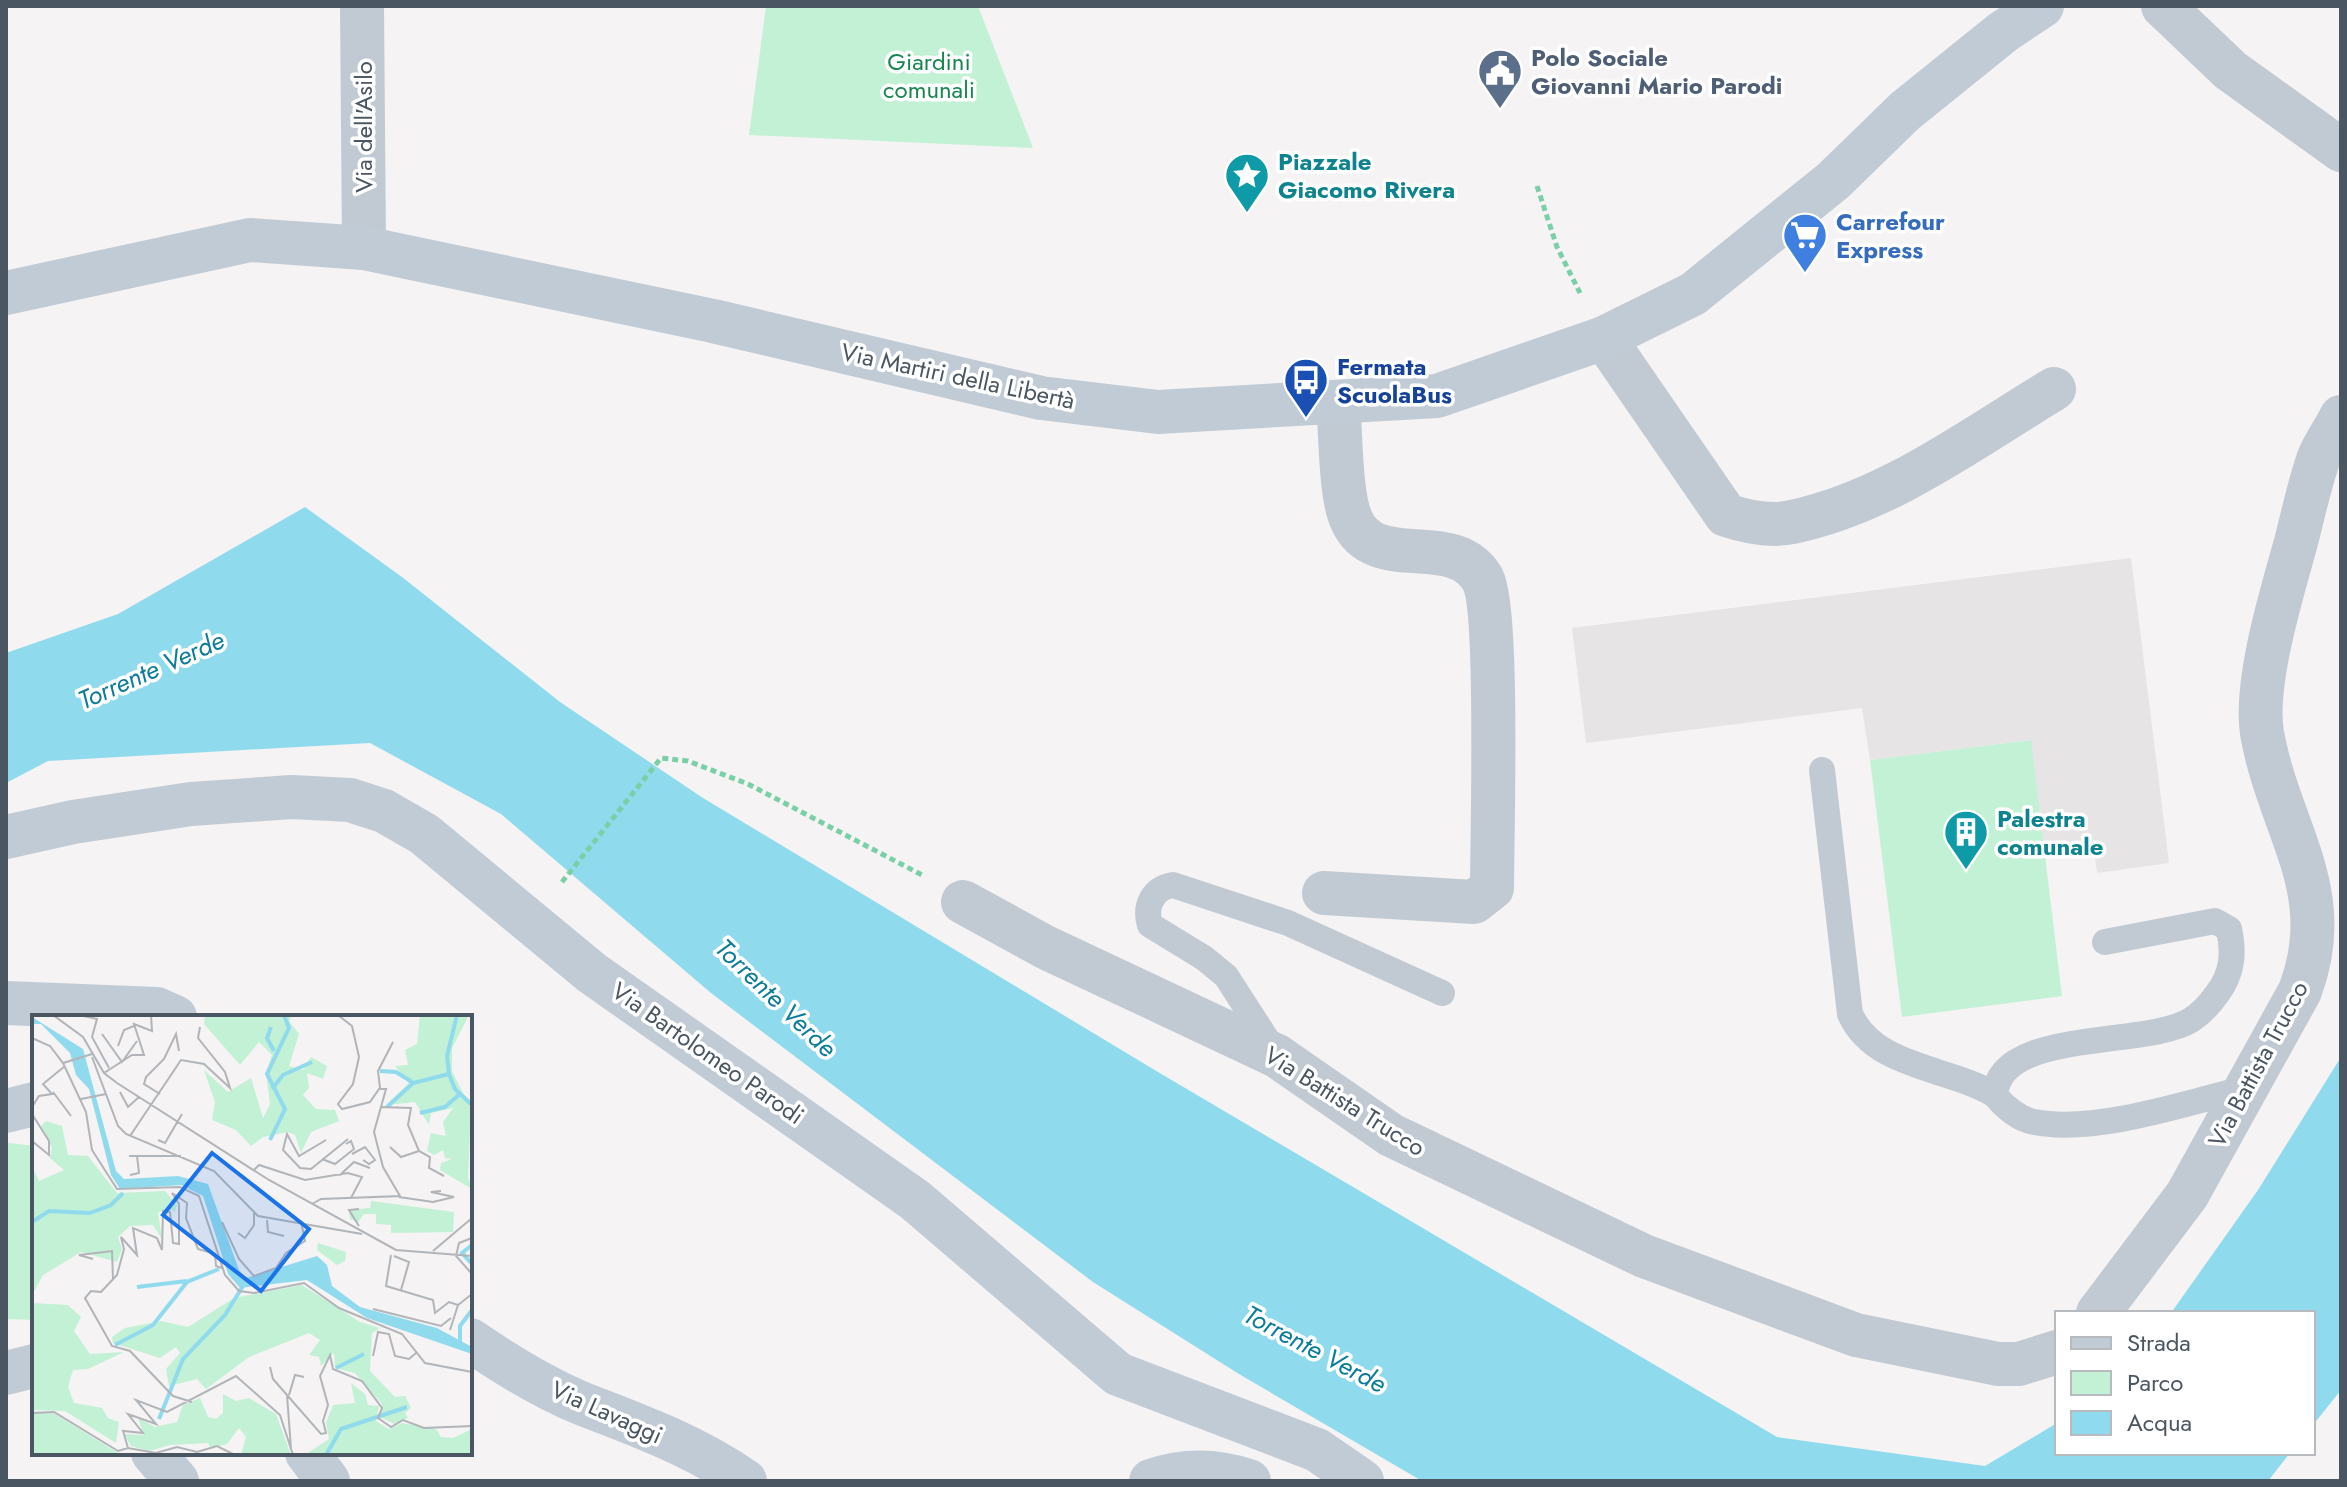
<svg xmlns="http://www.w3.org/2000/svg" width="2347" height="1487" viewBox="0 0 2347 1487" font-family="Jost,sans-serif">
  <rect width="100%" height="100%" fill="#f5f3f3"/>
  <path fill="#e6e4e5" d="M2131,558l38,305 -72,10 -4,-32 -49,6 -14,-107 -160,20 -8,-52 -276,35 -14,-115z"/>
  <g fill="#c3f1d5">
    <path d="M766,6h212l55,142 -284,-13z"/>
    <path d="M2031,740l31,256 -160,21 -32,-257z"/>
    <path d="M10,1143l24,3v174l-28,-1v-175z"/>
  </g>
  <g fill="#90daee">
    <path d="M305,507l97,70 158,125 143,96 455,274 619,365 208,29 72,-43v30h233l-22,28h-846l-183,-107 -146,-92 -382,-289 -210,-179 -131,-71 -322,18 -42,22v-130l112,-39z"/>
    <path d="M2341,1057v333l-28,35v-112h-142l87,-123z"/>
  </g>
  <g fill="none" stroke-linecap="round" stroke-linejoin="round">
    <g stroke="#7ad0a6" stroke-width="5" stroke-dasharray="6 4" stroke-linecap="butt">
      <path d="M1537,186l20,61 23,46"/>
      <path d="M562,882l99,-124 27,3 60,23 174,91"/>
    </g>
    <g stroke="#c1cad2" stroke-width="26">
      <path d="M1822,770l28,244c25,55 100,53 145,81"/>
      <path d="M2105,942l110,-21 14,8c5,24 4,44 -12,65 -7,10 -15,19 -26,26 -45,28 -192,8 -196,75 9,12 24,24 39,27 60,12 154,-19 212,-34"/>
      <path d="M1273,1049l-47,-73 -22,-18 -54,-33c-6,-19 3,-37 23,-40l115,38 154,70"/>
    </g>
    <g stroke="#c1cad2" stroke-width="44">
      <path d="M362,6l2,242"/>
      <path d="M2163,6l67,64 111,80"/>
      <path d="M1604,338l122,177c21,7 44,12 66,7 96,-20 179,-83 262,-133"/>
      <path d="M1324,893l150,9 18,-14c0,-50 7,-281 -10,-310 -30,-49 -108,-3 -131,-59 -11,-25 -10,-86 -13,-115"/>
      <path d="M963,902l82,45 232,109 114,79 253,121 212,79 142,29h21l38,-12"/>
      <path d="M2098,1313l89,-118 113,-204c38,-101 -21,-161 -38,-258 -8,-51 20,-140 34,-191 7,-27 13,-56 22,-82 5,-15 16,-28 23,-43"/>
    </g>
    <g stroke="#c1cbd6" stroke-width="44">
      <path d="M6,293l244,-53 114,8 349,73 328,77 117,14 279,-16 167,-58 89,-44 140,-113 72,-70 98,-79 39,-26"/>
      <path d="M6,837l67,-15 118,-18 101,-7 58,3 34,11 40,23 168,139 323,227 203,174 199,76 45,31"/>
      <path d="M6,1003l151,6 18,8"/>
      <path d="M6,1111l28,-7"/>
      <path d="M470,1340c35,24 74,48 113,64 55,21 114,43 162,77"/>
      <path d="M6,1373l28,-7"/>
      <path d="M153,1453l24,28"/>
      <path d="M307,1453l21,28"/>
      <path d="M1151,1481c33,-12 65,-11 98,0"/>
    </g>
  </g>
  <defs>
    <g id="civic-pin" transform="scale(2.3)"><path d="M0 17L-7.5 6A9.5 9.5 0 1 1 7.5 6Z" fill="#5c6f8a" stroke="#fff"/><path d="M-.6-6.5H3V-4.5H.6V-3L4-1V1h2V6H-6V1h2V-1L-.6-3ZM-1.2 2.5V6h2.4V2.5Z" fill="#fff"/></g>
    <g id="sight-pin" transform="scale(2.3)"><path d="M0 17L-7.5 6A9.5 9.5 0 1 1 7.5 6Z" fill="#0f9aa8" stroke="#fff"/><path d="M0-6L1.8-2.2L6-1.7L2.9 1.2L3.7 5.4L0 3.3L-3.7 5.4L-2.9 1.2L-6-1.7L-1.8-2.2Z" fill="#fff"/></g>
    <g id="supermarket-pin" transform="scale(2.3)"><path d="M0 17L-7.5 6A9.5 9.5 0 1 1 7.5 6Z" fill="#3f7fe0" stroke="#fff"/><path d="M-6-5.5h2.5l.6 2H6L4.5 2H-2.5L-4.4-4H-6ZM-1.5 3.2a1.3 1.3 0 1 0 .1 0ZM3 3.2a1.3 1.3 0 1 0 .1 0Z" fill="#fff"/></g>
    <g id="bus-pin" transform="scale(2.3)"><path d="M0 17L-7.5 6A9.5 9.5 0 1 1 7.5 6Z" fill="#1a4fb4" stroke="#fff"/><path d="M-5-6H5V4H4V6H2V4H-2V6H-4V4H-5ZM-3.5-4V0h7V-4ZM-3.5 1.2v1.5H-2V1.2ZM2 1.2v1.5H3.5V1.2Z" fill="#fff"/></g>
    <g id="building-pin" transform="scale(2.3)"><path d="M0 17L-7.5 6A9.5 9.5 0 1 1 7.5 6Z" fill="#0f9aa8" stroke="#fff"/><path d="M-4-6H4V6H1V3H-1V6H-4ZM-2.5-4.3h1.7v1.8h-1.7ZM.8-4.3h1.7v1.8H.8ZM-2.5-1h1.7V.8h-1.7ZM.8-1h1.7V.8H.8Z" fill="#fff"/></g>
  </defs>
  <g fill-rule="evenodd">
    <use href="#civic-pin" x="1500" y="71"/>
    <use href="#sight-pin" x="1247" y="175"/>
    <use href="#supermarket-pin" x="1805" y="235"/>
    <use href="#bus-pin" x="1306" y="380"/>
    <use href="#building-pin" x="1966" y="832"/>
  </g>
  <g text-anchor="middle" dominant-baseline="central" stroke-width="7" stroke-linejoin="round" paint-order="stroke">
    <g font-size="24" font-weight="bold" fill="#4e5e75" stroke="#fff" text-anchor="start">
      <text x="1531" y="57">Polo Sociale<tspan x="1531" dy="28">Giovanni Mario Parodi</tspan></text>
    </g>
    <g font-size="24" fill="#17864f" stroke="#fff">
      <text x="929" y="61">Giardini<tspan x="929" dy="28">comunali</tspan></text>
    </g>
    <g font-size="24" fill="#4a5661" stroke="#fff">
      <text transform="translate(363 127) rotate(-90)">Via dell'Asilo</text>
      <text transform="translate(958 376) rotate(12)">Via Martiri della Libertà</text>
      <text transform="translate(708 1053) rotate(35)">Via Bartolomeo Parodi</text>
      <text transform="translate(2258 1064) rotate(-62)">Via Battista Trucco</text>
      <text transform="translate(1345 1101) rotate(32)">Via Battista Trucco</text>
      <text transform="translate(607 1412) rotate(24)">Via Lavaggi</text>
    </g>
    <g font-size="24" font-weight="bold" fill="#0d838f" stroke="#fff" text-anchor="start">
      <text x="1278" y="161">Piazzale<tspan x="1278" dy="28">Giacomo Rivera</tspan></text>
      <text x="1997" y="818">Palestra<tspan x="1997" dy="28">comunale</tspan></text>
    </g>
    <g font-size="24" font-weight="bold" fill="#366cbe" stroke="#fff" text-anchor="start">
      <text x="1836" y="221">Carrefour<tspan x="1836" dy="28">Express</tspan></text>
    </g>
    <g font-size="24" font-weight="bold" fill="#164399" stroke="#fff" text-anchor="start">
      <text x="1337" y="366">Fermata<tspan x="1337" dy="28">ScuolaBus</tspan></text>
    </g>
    <g font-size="26" font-style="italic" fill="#0c7c9b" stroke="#fff">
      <text transform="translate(151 670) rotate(-24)">Torrente Verde</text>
      <text transform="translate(776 998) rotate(44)">Torrente Verde</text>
      <text transform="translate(1315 1349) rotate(28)">Torrente Verde</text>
    </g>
  </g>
  <g transform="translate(32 1015)">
    <rect width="440" height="440" fill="#f5f3f3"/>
    <path d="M173,0h87l-3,6 10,13 -10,32 14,4 8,-13 16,9 -4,13 -16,-6 2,15 -6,7 13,14 19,1 4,11 -28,11 -10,21 -6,-18 -7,-3 -25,5 -12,9 -15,-16 -24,-10 3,-18 -11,-32 24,22 23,-14 12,40 7,-14 -4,-31 6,-18 -13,-13 -19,23 -36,-41zM388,0h49l-17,33v23l19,38 -3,69 4,11 -32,-19 1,-7 11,-4 -7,-1 -2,-8 -9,5 -7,-4 4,-18 15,3 -3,-14 10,-14 -22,5 -2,12 -14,-23 -29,3 23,-22 -14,-17 13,-1 -3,-15 12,-6zM14,106l16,5 6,29 20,1 29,37 48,-2 12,14 -2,7 -7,-4 -10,5 4,26 -9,-14 -23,1 -12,11 4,12 -5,13 -36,-10 -38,23 -11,20v-129l7,15 25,-11 -14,-12 2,-10 -11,-22zM339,186l83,11 -1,20 -62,1v-8l-15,-1v-10h-12l-6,8 -8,-3 -1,-9 21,-2zM286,228l28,9 -1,9 -8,4 -20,-15zM270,270l58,37 20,6 -8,5 -2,38 25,26 10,-1 6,12 -6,5 3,5 -14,6 -14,-7 2,-13 -27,-31 -20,-5 -1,-15 -13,13 -2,-9 -10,-2 11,-15 -11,-7 -60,24 -43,32 -9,-10 -28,7 -3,-17 14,-16 -4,-6 -16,11 -47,-15 -1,-6 13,-9 36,-7 27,6 46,-29zM0,288l36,2 13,12 -7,14 16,23 34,-2 -36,17 -15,1 -5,17 6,16 28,5 6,10 11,4 -3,21 -51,-32 -33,-1zM319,368l14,11 3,11 11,1 -3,15 13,8 13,-6 34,6 5,8 12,1 19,-9v26h-167l24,-16 -3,-16 7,-18 22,-2zM191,379l13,7 13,-3 27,16 15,41h-50l5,-18 -7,-9 -12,16 -16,4 -3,-5 -38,2 -21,6 -18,-5 -7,-12 20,1 -6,-17 17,9 22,-5 6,-17 17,-7 8,19 8,2 7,-6zM5,397l18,2 63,39 29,2h-115v-40z" fill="#c3f1d5"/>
    <path d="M0,2l51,32 33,122 8,8 54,-3 30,8 31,86 7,8 71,-22 10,9 5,21 28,21 77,21 35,19v7l-105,-36 -60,-38 -67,8 -12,-14 -25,-78 -22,-11 -61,4 -9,-14 -22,-86 -13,-14 -6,-22 -29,-29h-9z" fill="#90daee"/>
    <path fill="none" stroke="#90daee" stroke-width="4" d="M425,0l-10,41 2,18 6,15 17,16M239,12l-4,11 7,13M348,56l16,1 16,10M240,74l11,-14 29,-13M355,92l26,-24 36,-9M388,98l25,-6 16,-14M238,125l15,-31 -18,-35 22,-46 -5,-13M0,207l17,-11 41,2 21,-8 12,-12M440,230l-10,8 10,11M105,272l50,-6M428,329v-18l12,-16M83,330l38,-20 34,-43 32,-13M304,353l28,-14M127,404l24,-60 42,-44 18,-29M294,440l15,-26 66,-22"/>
    <path fill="none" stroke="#b1b4b9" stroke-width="2" d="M21,0l30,22 21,36 13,10 152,97 127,70 76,6M47,0l18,4 -5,18 17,31M70,19l20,28 15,-21M0,23l18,8 13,17 29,-9M86,31l6,-16 10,-4M60,42l26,69 8,8 88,37 44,45 104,18M31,48l23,49 6,38 25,39 63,-2 19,9 26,79 14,16 15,2 50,-10 35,25 63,26 23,29 47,9M72,58l28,-18h12l-10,-31 18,7 -1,-16M348,73l-2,-17 15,-29M21,77l18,24M88,77l8,15 11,-10M128,79l-16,-10 2,-7 18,-18 12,-25 3,17M49,84l25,-5M0,92l7,-11 13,-2 -9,-10 22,-18M348,92l31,1 -3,17 11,26 11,6 -1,11 15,8M0,99l17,27v14l-17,-14M98,121l51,-76 23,4 26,24 -5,-16 -27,-34 2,-11M126,125l7,3 17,-29M294,125l-27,16 -12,-22 -4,16 17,18 11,1 37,-30M358,132l11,10 18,-6M320,139l13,-7 10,13 -6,4 -6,-4M97,141h52M290,144l13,5 19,-15 -3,-8 -5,3M222,155l5,-5 46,15 43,-7 14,4 -11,21M98,160l9,-2 -2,-17M308,160l14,-13 16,6M367,182l34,5 21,-5 -23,-5 10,-1M280,189l9,-5 79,-3 -17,-29 -9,-35 12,-43h-7l-9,13 -28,7 -4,-5 15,-20 6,-27 -7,-31 -14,-11M327,194l-10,1 10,16M235,205l1,12 16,4M190,207l17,37 15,17 22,-8 10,-15 19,-12 -4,-20M206,218l7,5 9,-13v-12M440,223l-13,5 -3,13 16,18M401,236l39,-33M359,240l-5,31 47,14 2,13 14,-11 9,3M362,241l15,6 -8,28M61,244l-14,-4 33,-4 1,28M341,294l68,17 10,-8M418,315l8,-25 14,-11M341,341l5,-24 11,2 6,22 14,3 7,-6M238,352l3,12 14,16M257,380l6,-20 9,2M160,387l-19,-6 -43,-45 -18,-5 -27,-48 6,-7 10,1 16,-17 7,-26 -3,-12 16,18 -4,-27 24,10 5,12 1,-39 7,1 3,31 6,1v-40l-7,-11 15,10 -1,15 12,31 17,5 1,12 6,2M0,398l22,-1 64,39 10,-3 28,5 21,-6 20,5 20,-6 18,9M96,433l-5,-17 20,2 -15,-19 28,10 -20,-24 31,12 69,-36 44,39 13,40M259,434l-4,-54 34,39 5,-1 -3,-12 5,-16 -8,-29 10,-21 3,14 29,12 20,27 -4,10 13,9 12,-7 21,8 48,-2"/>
    <path fill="#1a73e8" fill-opacity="0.15" stroke="#1a73e8" stroke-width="4" d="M180,138l97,76 -48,62 -98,-76z"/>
    <rect width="440" height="440" fill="none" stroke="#4a5661" stroke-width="4"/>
  </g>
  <rect width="2347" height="1487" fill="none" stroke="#4a5661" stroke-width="16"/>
  <rect x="2055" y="1311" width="260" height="144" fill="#ffffff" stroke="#b7bbc0" stroke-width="2"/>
  <rect x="2071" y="1337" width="40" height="12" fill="#c1cbd6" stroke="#b7bbc0" stroke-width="2"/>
  <text x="2127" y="1351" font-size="24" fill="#4a5661">Strada</text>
  <rect x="2071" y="1371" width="40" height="24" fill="#c3f1d5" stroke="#b7bbc0" stroke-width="2"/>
  <text x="2127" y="1391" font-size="24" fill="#4a5661">Parco</text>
  <rect x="2071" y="1411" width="40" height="24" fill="#90daee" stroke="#b7bbc0" stroke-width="2"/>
  <text x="2127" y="1431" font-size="24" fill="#4a5661">Acqua</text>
</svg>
